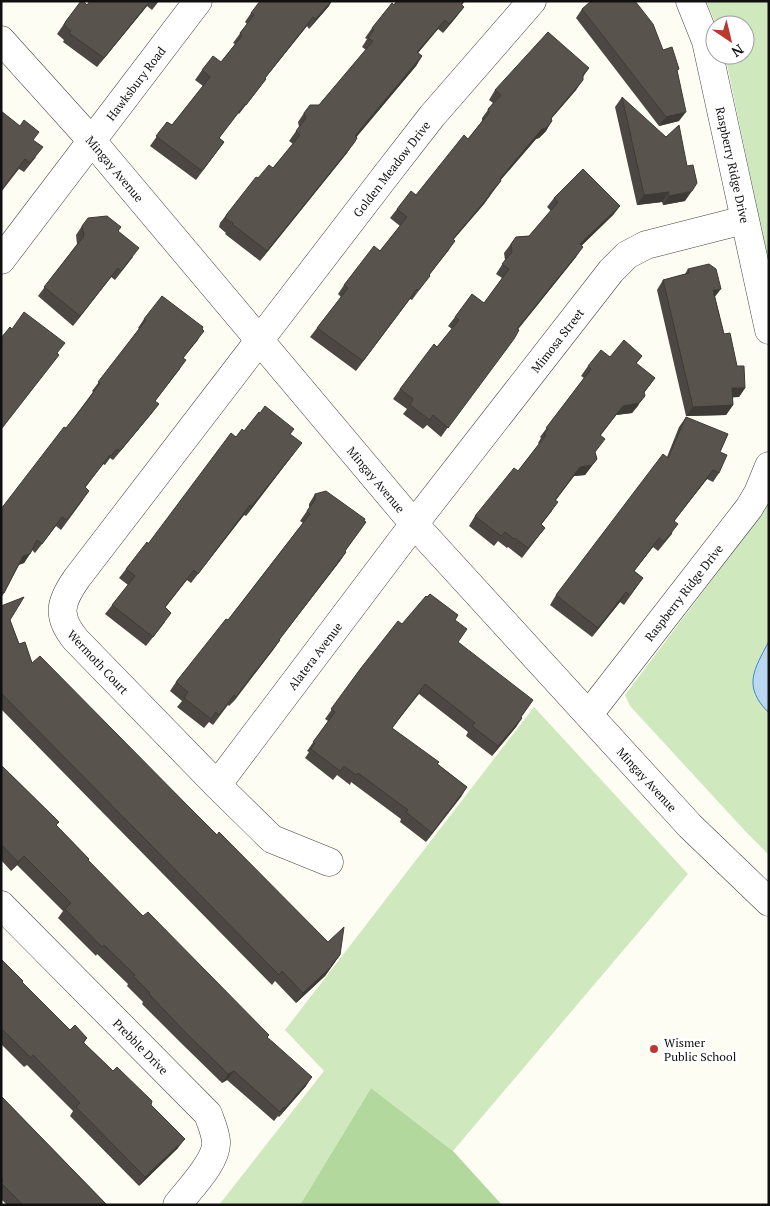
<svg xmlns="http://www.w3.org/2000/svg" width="770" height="1206" viewBox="0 0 770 1206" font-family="'PT Serif',serif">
  <rect width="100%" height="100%" fill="#fefdf4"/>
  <g fill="#cfe8be">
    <path d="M706,1h63v264l-44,-210h20v-30h-29z"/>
    <path d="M769,501v354l-22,-22 -117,-127 -5,-11 105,-139z"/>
    <path d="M534,707l154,167 -235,277 -82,-63 -71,117h-81l105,-134 -39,-41z"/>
  </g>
  <path fill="#b2d89e" d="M371,1088l82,63 49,54h-202z"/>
  <path fill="#bbd8f3" stroke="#4684c6" d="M769,641v72c-27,-27 -15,-43 0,-72z"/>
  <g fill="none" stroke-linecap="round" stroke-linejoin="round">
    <g stroke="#434343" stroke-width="29">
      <g id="minor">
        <path id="s1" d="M690,1l16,40 63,289"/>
        <path id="s2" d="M1,40l91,101 322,383 276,302 79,76"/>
        <path id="s3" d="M1,260l197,-259"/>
        <path id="s4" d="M589,714l160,-206 9,-15 11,-27"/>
        <path id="s5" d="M217,785l197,-261 197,-253 16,-16 19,-10 98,-25"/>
        <path id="s6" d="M329,862l-57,-23 -55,-54 -141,-145c-20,-24 -16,-38 1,-62l313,-408 42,-54 100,-115"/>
        <path id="s7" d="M1,905l207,209c3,9 7,17 8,27 2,20 -27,48 -39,64"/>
      </g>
    </g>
    <use href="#minor" stroke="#fff" stroke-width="28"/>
  </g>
  <g fill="#4c4742">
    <path d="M90,1h69l-7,9 -5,-4 -50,61 -34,-25 1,-2 -7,-6 9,-13 21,-16z"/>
    <path d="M397,1h68l-3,4 2,2 -7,9 -14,17 -5,-4 -20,24 4,3 -6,10 -60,71 -9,16 -87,108 -35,-27 1,-1 -7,-6 1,-4 7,-9 31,-36 15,-10 20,-24 -4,-3 10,-14 -1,-5 6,-9 15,-8 47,-55 -4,-3 5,-8 -2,-1 7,-10z"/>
    <path d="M329,6l-20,23 -2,-3 -42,52 1,1 -7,9 -20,26 -1,-1 -19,25 5,4 -28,38 -46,-34 17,-24 5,3 31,-39 -8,-6 7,-10 19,-8 14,-18 -2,-1 14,-19 -2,-2 6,-9z"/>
    <path d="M582,9l81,41 14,22 2,49 -20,5 -83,-108z"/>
    <path d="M589,68l-6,9 -7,13 -25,29 -5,12 -7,7 -3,1 -36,41 1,1 -17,23 -30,35 -5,11 -20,25 -6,10 -11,15 -2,-1 -54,72 -46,-34 31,-40 -3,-3 6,-9 36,-34 20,-25 -10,-8 7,-9 19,-14 52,-56 14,-18v-3l11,-15 -4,-3 6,-10z"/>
    <path d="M622,97l63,104 -22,4 -1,-3 -25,3 -22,-98z"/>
    <path d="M1,111l35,46 -12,15 -5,-3 -18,23z"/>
    <path d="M554,198l66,8 -7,9 -32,31 -5,11 -58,72 -77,108 -14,-12 -4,4 -20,-15 4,-5 -14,-10 7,-10 37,-42 15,-18 -4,-3 7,-9 29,-14 18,-25 -6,-4 9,-14 -1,-7 12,-16 13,-1 22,-25 -4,-4z"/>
    <path d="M82,226l36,5 15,26 -18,23 -4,-3 -38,49 -35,-30 39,-52 -1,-9z"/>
    <path d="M688,269l27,28 9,37 21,54 -6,9h-7l1,8 -7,10 -40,1 -29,-126 6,-10 22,-6z"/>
    <path d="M144,319l58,10 -4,11 -15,18 -3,11 -25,32 -3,12 -39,47 -3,-2 -5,7 -2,-1 -18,24 -2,12 -22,30 -5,-4 -21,27 -3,-3 -8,13 -5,2 -15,28 -3,5v-89l65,-81 27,-36 -1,-1 47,-62 -1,-1z"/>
    <path d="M642,356l-6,8 19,14 -11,15 -6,13 -6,7 -16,2 -15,20 -6,17 2,7 -12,16 -11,1 -18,24 -4,11 -11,14 4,3 -23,30 -14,-11 -1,1 -9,-7 -4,5 -25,-20 6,-10 43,-45 21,-27 -1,-1 3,-5 -1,-1 44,-59 -3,-2 7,-10 22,-9z"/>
    <path d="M686,417l34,35 -1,21 -6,9 -6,-3 -33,42 -2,13 -14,17 -5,-4 -19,24 9,7 -19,27 -4,-3 -28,35 -42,-32 6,-10 111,-138 12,-30z"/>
    <path d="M244,431l51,21 -49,64 -2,-1 -53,68 -4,-3 -22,28v14l-19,24 -41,-32 23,-29 -9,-7 7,-9 22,-25 88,-107z"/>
    <path d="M315,494l51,28 -21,29 1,1 -6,9 -61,79h1l-7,10 -38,50 -6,6 -1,-1 -15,20 -4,-3 -5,6 -27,-21 5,-6 -12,-10 6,-9 52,-62 75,-97 -3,-2 9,-13v-4z"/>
    <path d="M1,606l9,14 9,24 13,19 159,146 149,146 -15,21 -29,27 -21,-22 -3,4 -271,-276z"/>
    <path d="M455,620l3,22 64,76 -6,9 -24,29 -26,-20 2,-4 -49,-38 -27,34 75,59 -41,55 -26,-20 1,-3 -50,-37 -1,3 -13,-10 -4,5 -28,-22 4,-6 -2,-1 21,-30 -3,-2 36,-51 41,-44z"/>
    <path d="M1,765l58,57 -3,3 33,34 -1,2 55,55 124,122 39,48 -27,31 -1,-1 -4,5 -47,-41 -5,3 -42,-41 -38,-38 1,-2 -16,-16 1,-2 -31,-30 -1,2 -38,-38 5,-7 -46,-46 -6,6 -10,-11z"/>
    <path d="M1,959l21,23 48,48 17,8 -3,5 29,28 38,34 27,43 -39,38 -69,-70 3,-5 -46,-46 -3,2 -23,-23z"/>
    <path d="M1,1096l106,109h-100l-6,-6z"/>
  </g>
  <g fill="#3e3a36">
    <path d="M150,1l-3,5 -50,61 7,-9z"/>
    <path d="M331,1h1l-3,5 -20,23 7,-10z"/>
    <path d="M464,7l-7,9 -14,17 6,-9z"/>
    <path d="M313,17l-6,9 -49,61 7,-9z"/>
    <path d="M445,20l-7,9 -27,32 6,-9z"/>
    <path d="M422,56l-6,10 -67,80 6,-10z"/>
    <path d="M583,80l-7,10 -32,37 7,-9z"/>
    <path d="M686,112l-7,9 -20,5 7,-9z"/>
    <path d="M552,121l-6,10 -7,7 -3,1 -42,49 6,-9 42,-50z"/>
    <path d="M354,143l-7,10 -87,108 7,-10z"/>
    <path d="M692,191l-7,10 -22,4 6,-9z"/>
    <path d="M669,192l-7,10 -25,3 7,-10z"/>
    <path d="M490,195l-6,9 -38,44 7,-9z"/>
    <path d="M620,206l-7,9 -40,39 7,-10z"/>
    <path d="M583,247l-7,10 -65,81 6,-9z"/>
    <path d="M118,268l-7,9 -38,49 7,-10z"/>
    <path d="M721,289l-7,9 -1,-8z"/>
    <path d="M59,355l-7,9 -51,66v-1z"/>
    <path d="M732,388h13l-6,9 -14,1z"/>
    <path d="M645,396l-13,17 -16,2 -22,29 29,-38z"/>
    <path d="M159,404l-7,9 -39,47 7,-9z"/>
    <path d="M733,405l-7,10 -40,1 7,-9z"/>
    <path d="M302,443l-7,9 -49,64 6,-10z"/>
    <path d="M597,459l-12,16 -11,1 -25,33 31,-42z"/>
    <path d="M713,470l-6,9 -40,51 7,-9z"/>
    <path d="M250,505l-6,10 -53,68 7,-9z"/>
    <path d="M659,538l-6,9 -26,33 7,-9z"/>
    <path d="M346,552l-6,9 -68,88 7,-9z"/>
    <path d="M30,554l-6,9 -7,2 6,-9z"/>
    <path d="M626,592l-6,10 -28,35 6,-9z"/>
    <path d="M280,640l-7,10 -44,56 7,-9z"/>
    <path d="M522,718l-6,9 -24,29 6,-10z"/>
    <path d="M467,787l-6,10 -35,45 6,-9z"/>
    <path d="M24,856l-7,9 -6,6 7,-9z"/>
    <path d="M340,955l-15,21 -29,27 7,-10z"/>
    <path d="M234,1071l-7,9 -5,3 6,-9z"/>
    <path d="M312,1077l-6,9 -27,31 6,-9z"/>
    <path d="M185,1139l-7,9 -39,38 6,-9z"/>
  </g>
  <g fill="#58534d" stroke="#3e3a36">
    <path d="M81,1h2l4,4 3,-4h60l-46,57 -35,-25 2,-2 -7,-6 2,-4z"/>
    <path d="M260,1h71l-15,18 -3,-2 -48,61 1,1 -20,26 -1,-1 -26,34 5,4 -22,29 -46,-35 11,-14 5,3 38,-48 -8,-7 11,-14 8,6 21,-26 -2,-3 14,-18 -3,-2z"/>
    <path d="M397,1h67l-3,3 3,3 -15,17 -4,-4 -28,32 5,4 -67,80 2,2 -3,5 -87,108 -35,-27 1,-1 -8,-5 2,-4 29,-37 2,1 11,-13 4,3 27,-33 -4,-4 10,-13 -2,-5 6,-8h9l54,-64 -5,-3 6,-8 -2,-2 20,-25 2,2z"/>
    <path d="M591,1h44l18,23 10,26 9,-3 7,22 -2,1 9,42 -20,5 -84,-108z"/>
    <path d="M548,32l41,36 -6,7v5l-32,38 1,3 -7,8h-3l-42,50 1,2 -12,13 1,1 -37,44 2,2 -26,34 1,1 -12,15 -1,-2 -54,72 -46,-33 31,-40 -4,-3 30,-39 6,5 27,-34 -10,-8 14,-18 5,4 48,-60 4,4 21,-26 -1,-4 13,-14 -6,-5z"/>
    <path d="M622,97l44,40 13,-12 8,41 6,-1 4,18 -5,8 -23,5v-4l-25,3z"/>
    <path d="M1,111l19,15 4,-6 15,12 -6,8 10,7 -13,16 -5,-4 -24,32z"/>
    <path d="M583,169l37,37 -40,38 3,3 -66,82 2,1 -5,9 -66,89 -15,-13 -3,5 -20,-15 3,-6 -13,-10 34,-45 3,3 22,-27 -4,-3 17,-23 12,9 25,-34 -7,-5 10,-12 -1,-8 5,-7 13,-1 29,-34 -4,-4z"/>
    <path d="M107,216l14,11 -3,4 21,17 -18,23 -3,-3 -38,48 -36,-29 40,-51 -2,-10 6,-8z"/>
    <path d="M709,264l7,5 5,20 -8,1 11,44 6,-1 7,33h7l1,22h-13l1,17 -40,2 -30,-127 26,-7 -1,-4z"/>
    <path d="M162,296l41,31 -1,2 2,2 -21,27 3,2 -31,41 4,3 -39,47 -3,-2 -6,7 -1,-1 -25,32 4,4 -22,29 -5,-3 -20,27 -5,-4 -7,14 -7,2 -19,37 -3,-1v-83l63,-82 2,1 19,-24 15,-21 -2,-1 48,-62 -2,-1z"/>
    <path d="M24,312l41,31 -8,10 2,2 -58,74v-91l9,-11 2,2z"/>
    <path d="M624,340l18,16 -6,7 19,15 -11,14 1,4 -6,7 -16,3 -23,29 5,4 -10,13 2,7 -5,6 -12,2 -25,33 3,2 -17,22 4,4 -17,20 -13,-10 -1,1 -9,-7 -4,4 -26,-20 39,-48 4,3 28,-36 -2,-1 4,-5 -2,-1 45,-59 -3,-3 13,-16 9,7z"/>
    <path d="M265,406l29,23 -4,5 12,9 -50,63 -2,-1 -52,69 -4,-4 -29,37 6,6 -18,24 -41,-32 23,-29 -9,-7 21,-27 1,2 83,-111 5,4 6,-8 2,2 15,-19 1,1z"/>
    <path d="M686,417l42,17 -8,18 7,3 -8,18 -6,-3 -39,51 4,3 -14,18 -5,-4 -25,33 9,7 -13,17 -4,-3 -28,36 -42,-33 107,-141 5,4z"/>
    <path d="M326,491l39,28 -1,2 2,1 -21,29 1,1 -67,88h1l-39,50 -5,7 -2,-2 -15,20 -3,-3 -5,7 -27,-21 4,-6 -12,-10 50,-63 2,1 82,-106 -3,-3 8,-11v-6z"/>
    <path d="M430,594l28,21 -3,5 12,9 -9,13 75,58 -12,17 1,1 -24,28 -26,-20 3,-3 -50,-39 -33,44 47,34 -2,2 30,23 -35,46 -26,-21 2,-2 -50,-37 -2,2 -12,-9 -4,5 -29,-22 4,-6 -2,-1 22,-30 -4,-3 30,-41 37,-47 4,3 24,-28 1,1z"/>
    <path d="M24,597l-14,23 9,24 6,-2 7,21 8,-7 151,153 26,26 2,-3 109,110 16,-15 -4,28 -9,10 1,1 -29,27 -21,-22 -3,4 -278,-282v-87z"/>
    <path d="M1,765l58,57 -3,3 33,34 -1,1 55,56 5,-4 121,123 -2,2 45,40 -27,31 -1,-1 -4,5 -46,-41 -6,3 -42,-41 -37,-39 1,-1 -17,-17 2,-1 -31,-30 -2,2 -37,-38 6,-6 -47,-47 -6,6 -17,-18z"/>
    <path d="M1,959l22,22 -1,1 48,48 5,-5 12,13 -4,4 30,29 4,-4 35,34 -1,4 34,34 -40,38 -69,-70 4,-4 -47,-48 -2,3 -30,-30z"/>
    <path d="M1,1096l106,109h-84l-22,-22 2,-2 -2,-2z"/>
  </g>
  <circle fill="#b9382f" stroke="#fff" stroke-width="2" cx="654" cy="1049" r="5"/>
  <g text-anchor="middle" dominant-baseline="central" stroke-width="5" stroke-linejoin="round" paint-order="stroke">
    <g font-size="12" fill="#101010" stroke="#fff">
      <text stroke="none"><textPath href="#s3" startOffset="222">Hawksbury Road</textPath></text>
      <text stroke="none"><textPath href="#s1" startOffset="170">Raspberry Ridge Drive</textPath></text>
      <text stroke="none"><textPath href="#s6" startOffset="926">Golden Meadow Drive</textPath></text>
      <text stroke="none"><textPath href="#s2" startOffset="172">Mingay Avenue</textPath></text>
      <text stroke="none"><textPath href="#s5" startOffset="560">Mimosa Street</textPath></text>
      <text stroke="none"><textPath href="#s2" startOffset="578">Mingay Avenue</textPath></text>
      <text stroke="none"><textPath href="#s4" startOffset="154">Raspberry Ridge Drive</textPath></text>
      <text stroke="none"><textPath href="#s5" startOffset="162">Alatera Avenue</textPath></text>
      <text transform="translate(98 662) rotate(47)">Wermoth Court</text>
      <text stroke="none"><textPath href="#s2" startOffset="982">Mingay Avenue</textPath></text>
      <text stroke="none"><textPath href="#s7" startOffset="199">Prebble Drive</textPath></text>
    </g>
    <g font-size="12" fill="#101010" stroke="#fff" text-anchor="start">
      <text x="664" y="1042">Wismer<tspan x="664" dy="14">Public School</tspan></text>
    </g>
  </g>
  <rect width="770" height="1206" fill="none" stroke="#101010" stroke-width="5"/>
  <g transform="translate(730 40) rotate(145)"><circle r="24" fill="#ffffff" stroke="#9f9f9f"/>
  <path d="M0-4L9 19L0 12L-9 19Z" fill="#b9382f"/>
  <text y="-8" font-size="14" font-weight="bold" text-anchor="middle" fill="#101010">N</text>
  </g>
</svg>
